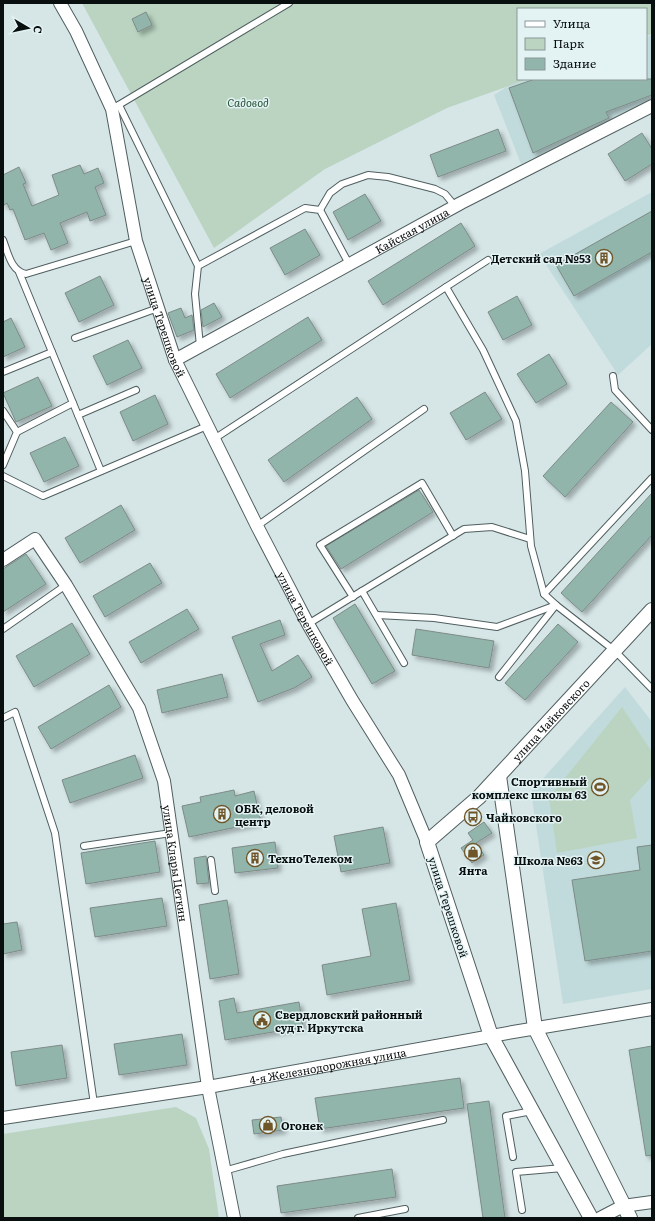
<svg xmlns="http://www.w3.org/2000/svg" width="655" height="1221" viewBox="0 0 655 1221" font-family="Literata,serif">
  <defs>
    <filter id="shadow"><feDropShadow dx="3.5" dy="3.5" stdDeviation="2" flood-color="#0004"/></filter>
  </defs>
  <rect width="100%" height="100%" fill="#d6e6e7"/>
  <g fill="#c1dbdc">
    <path d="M652,35v63l-131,66 -27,-69 14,-9 21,-7h117v-42z"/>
    <path d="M652,192v152l-34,31 -79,-121z"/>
    <path d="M625,687l27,35v267l-89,15 -32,-212z"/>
  </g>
  <g fill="#bad4c1">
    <path d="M82,3h570v31l-6,2v-27h-128v70h10l-81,29 -122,61 -111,79z"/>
    <path d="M622,707l30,45v24l-22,24 7,38 -80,15 -8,-55z"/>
    <path d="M176,1107l20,11 13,31 10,69h-216v-84z"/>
  </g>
  <g fill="#92b5ab" stroke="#7d8b87" filter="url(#shadow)">
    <path d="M146,12l6,13 -14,7 -6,-13z"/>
    <path d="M535,79h117v16l-46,17 3,6 -76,35 -24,-65z"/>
    <path d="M498,129l8,22 -68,26 -8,-22z"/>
    <path d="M642,133l10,16v15l-27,17 -17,-27z"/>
    <path d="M80,165l4,9 14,-6 6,15 -9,4 11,28 -16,6 -3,-9 -27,11 8,20 -17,7 -7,-17 -19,7 -12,-31 -3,1 -3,-7 -4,3v-31l16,-8 7,16 -3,1 9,22 27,-11 -7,-20z"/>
    <path d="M365,194l16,27 -33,19 -15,-28z"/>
    <path d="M652,211v41l-78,44 -18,-31z"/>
    <path d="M461,223l14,23 -92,59 -15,-24z"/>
    <path d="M305,229l15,26 -35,20 -15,-27z"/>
    <path d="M100,276l14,29 -35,17 -14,-29z"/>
    <path d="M517,296l15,29 -29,15 -15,-28z"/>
    <path d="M214,303l8,14 -19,10 -2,-17z"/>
    <path d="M181,308l4,10 7,-3 2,15 -17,7 -9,-24z"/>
    <path d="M308,317l14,23 -92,58 -14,-24z"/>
    <path d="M11,318l14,29 -22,10v-35z"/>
    <path d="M128,340l14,28 -35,17 -14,-29z"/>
    <path d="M549,354l18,30 -31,19 -19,-29z"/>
    <path d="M38,377l14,29 -36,16 -13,-29z"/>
    <path d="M485,392l17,27 -36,21 -16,-27z"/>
    <path d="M155,395l13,29 -35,17 -13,-29z"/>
    <path d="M357,397l15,22 -88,63 -16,-22z"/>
    <path d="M611,402l22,20 -68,75 -22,-21z"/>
    <path d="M65,437l14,29 -35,16 -14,-29z"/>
    <path d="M419,490l14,22 -92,57 -15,-23z"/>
    <path d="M652,493v42l-70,77 -21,-19z"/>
    <path d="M121,505l14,25 -55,33 -15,-25z"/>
    <path d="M26,554l20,30 -43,28v-43z"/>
    <path d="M150,563l12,20 -57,34 -12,-21z"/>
    <path d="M355,604l40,67 -23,13 -39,-66z"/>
    <path d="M187,609l12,20 -58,34 -12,-21z"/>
    <path d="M280,620l5,15 -25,9 12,27 26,-16 14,22 -18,11 -36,14 -26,-65z"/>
    <path d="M72,623l18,31 -56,33 -18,-31z"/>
    <path d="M558,624l20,18 -53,58 -20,-17z"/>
    <path d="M416,629l78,12 -5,27 -77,-13z"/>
    <path d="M222,674l6,23 -66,16 -5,-23z"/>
    <path d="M109,685l12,22 -70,42 -13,-22z"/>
    <path d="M135,755l8,23 -73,25 -8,-23z"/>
    <path d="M234,790l1,6 19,-5 7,31 -72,15 -7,-31 19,-4 -1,-5z"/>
    <path d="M484,822l8,11 -16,10 8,12 -12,8 -11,-15 12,-8 -5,-7z"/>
    <path d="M383,827l7,36 -49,9 -7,-36z"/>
    <path d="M155,841l5,31 -74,12 -5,-31z"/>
    <path d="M275,842l3,26 -43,5 -3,-25z"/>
    <path d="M652,845v106l-67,10 -13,-81 68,-10 -3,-23z"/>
    <path d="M206,856l3,27 -12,1 -3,-26z"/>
    <path d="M162,898l5,28 -72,11 -5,-29z"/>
    <path d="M227,900l12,74 -29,5 -11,-74z"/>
    <path d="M396,903l14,77 -83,15 -5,-30 49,-9 -9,-47z"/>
    <path d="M17,922l5,28 -19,4v-30z"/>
    <path d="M234,998l3,15 62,-11 4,25 -78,13 -6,-39z"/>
    <path d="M182,1034l5,31 -68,10 -5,-31z"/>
    <path d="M62,1045l5,33 -51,8 -5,-34z"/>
    <path d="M652,1046v109l-6,1 -17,-106z"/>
    <path d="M460,1078l4,30 -144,21 -5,-31z"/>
    <path d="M489,1101l16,117h-22l-16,-114z"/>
    <path d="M281,1117l2,13 -29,4 -2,-14z"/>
    <path d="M392,1169l4,28 -115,16 -4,-27z"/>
  </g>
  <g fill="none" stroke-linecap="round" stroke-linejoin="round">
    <g stroke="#505e5f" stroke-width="8">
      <g id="service">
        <path d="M119,105l79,161"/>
        <path d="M112,109l177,-106"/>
        <path d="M320,210l10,-17 12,-9 26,-9 20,2 47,12 10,5 10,12"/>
        <path d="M3,240c5,13 8,31 23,34l110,-33"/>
        <path d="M19,272l82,199"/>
        <path d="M446,287l42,-27"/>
        <path d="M75,338l83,-30"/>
        <path d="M200,346l-5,-52 3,-28 107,-58 15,2 29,54"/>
        <path d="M3,372l49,-20"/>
        <path d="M613,376l2,14 37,40"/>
        <path d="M3,411l14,21 -14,33"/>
        <path d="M78,415l58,-25"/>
        <path d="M17,432l56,-29"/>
        <path d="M214,439l232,-152 37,63 33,71 9,50 6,75 13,48"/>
        <path d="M3,476l40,20 164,-70"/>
        <path d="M257,526l167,-117"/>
        <path d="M362,591l102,-62 28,-2 38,12"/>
        <path d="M353,597l-33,-52 102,-62 31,53"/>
        <path d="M377,615l57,3 63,9 59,-22 -12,-11 108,-116"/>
        <path d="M308,624l54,-33 42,72"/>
        <path d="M3,629l63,-44"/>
        <path d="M499,677l57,-72 59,46 37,38"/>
        <path d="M3,718l12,-6 40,121 39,271"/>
        <path d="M84,846l87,-13"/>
        <path d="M211,860l4,31"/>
        <path d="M513,1157l-7,-41 26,-5"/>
        <path d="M224,1171l59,-17 160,-34"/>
        <path d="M522,1210l-6,-38 47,-4"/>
        <path d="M358,1218l47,-9"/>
      </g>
    </g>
    <g stroke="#505e5f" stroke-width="14">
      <g id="minor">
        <path id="s1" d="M60,3l16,28 36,78 24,132 39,119 82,166 51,98 44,76 47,75 28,67"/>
        <path id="s2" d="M175,360l286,-157 191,-97"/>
        <path id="s3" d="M3,560l32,-21 31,46 73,123 25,73 44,306 26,131"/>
        <path id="s4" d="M3,1118l205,-31 305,-55 139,-23"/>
        <path d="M600,1218l23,-12 29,-4"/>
      </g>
    </g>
    <g stroke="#505e5f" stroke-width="16">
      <g id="tertiary">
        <path d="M499,776l36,252 95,190"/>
        <path id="s5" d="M591,1218l-100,-182 -64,-194 52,-45 173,-187"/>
      </g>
    </g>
    <use href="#service" stroke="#fff" stroke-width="6"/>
    <use href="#minor" stroke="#fff" stroke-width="12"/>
    <use href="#tertiary" stroke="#fff" stroke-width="14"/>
  </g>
  <defs>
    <g id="building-ring" transform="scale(0.9)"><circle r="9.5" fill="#e3f3f4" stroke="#6f5527" stroke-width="1.5"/><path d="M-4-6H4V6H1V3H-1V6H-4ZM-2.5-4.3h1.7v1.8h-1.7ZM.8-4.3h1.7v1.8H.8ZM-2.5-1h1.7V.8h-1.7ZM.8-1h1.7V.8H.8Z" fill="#6f5527"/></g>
    <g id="stadium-ring" transform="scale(0.9)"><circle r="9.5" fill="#e3f3f4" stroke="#6f5527" stroke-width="1.5"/><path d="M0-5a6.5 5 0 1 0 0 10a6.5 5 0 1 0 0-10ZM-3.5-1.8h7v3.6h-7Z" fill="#6f5527"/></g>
    <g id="bus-ring" transform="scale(0.9)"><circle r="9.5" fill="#e3f3f4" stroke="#6f5527" stroke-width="1.5"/><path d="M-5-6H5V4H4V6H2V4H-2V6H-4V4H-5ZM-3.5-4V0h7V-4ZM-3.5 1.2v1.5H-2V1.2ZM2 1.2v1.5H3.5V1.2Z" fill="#6f5527"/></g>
    <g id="shop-ring" transform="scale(0.9)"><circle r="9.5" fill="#e3f3f4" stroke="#6f5527" stroke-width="1.5"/><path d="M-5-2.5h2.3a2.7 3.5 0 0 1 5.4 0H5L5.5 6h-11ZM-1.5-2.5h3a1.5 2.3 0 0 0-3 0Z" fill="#6f5527"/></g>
    <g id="school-ring" transform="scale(0.9)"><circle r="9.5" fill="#e3f3f4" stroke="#6f5527" stroke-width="1.5"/><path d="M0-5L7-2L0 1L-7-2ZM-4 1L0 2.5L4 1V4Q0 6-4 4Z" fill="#6f5527"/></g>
    <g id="civic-ring" transform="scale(0.9)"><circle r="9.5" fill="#e3f3f4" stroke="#6f5527" stroke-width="1.5"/><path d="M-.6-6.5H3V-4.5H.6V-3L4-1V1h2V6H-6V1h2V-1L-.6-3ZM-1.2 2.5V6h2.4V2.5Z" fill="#6f5527"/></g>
  </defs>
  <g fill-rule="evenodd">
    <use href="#building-ring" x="604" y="258"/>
    <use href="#stadium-ring" x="600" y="787"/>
    <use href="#building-ring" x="222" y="814"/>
    <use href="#bus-ring" x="473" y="817"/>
    <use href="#shop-ring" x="473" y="852"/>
    <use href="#building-ring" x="255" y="858"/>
    <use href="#school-ring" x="596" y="860"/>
    <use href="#civic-ring" x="262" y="1020"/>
    <use href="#shop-ring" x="268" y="1125"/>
  </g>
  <g text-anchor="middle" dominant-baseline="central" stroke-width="3" stroke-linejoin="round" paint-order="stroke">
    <g font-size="11" font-style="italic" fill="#285336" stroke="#e3f3f4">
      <text x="248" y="102">Садовод</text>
    </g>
    <g font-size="11" fill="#090e0f" stroke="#e3f3f4">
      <text stroke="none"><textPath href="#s2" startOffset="270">Кайская улица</textPath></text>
      <text stroke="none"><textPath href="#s1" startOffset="343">улица Терешковой</textPath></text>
      <text stroke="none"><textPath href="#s1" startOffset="667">улица Терешковой</textPath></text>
      <text stroke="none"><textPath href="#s5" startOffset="586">улица Чайковского</textPath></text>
      <text stroke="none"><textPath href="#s3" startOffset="397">улица Клары Цеткин</textPath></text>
      <text transform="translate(449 907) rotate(72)">улица Терешковой</text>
      <text stroke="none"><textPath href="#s4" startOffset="329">4-я Железнодорожная улица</textPath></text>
    </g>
    <g font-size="11" font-weight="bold" fill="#090e0f" stroke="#e3f3f4" text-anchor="start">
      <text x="591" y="258" text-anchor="end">Детский сад №53</text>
      <text x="587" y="781" text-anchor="end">Спортивный<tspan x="587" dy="13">комплекс школы 63</tspan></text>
      <text x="235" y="808">ОБК, деловой<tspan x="235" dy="13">центр</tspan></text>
      <text x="486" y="817">Чайковского</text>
      <text x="268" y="858">ТехноТелеком</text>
      <text x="583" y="860" text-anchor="end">Школа №63</text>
      <text x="473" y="870" text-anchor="middle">Янта</text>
      <text x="275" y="1014">Свердловский районный<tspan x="275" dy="13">суд г. Иркутска</tspan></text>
      <text x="281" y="1125">Огонек</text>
    </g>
  </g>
  <rect width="655" height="1221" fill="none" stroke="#090e0f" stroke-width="8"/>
  <rect x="517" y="8" width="130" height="72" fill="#e3f3f4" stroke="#8c9798"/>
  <rect x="525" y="21" width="20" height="6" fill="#ffffff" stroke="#8c9798"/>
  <text x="553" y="28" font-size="12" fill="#090e0f">Улица</text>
  <rect x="525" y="38" width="20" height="12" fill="#bad4c1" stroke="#8c9798"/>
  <text x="553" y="48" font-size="12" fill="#090e0f">Парк</text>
  <rect x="525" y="58" width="20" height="12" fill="#92b5ab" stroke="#8c9798"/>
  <text x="553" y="68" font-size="12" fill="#090e0f">Здание</text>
  <g transform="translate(28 28) rotate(99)" stroke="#e3f3f4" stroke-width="3" paint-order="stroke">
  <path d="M0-3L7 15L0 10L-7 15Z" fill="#090e0f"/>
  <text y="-6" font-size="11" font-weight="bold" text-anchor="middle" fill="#090e0f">С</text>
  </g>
</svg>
